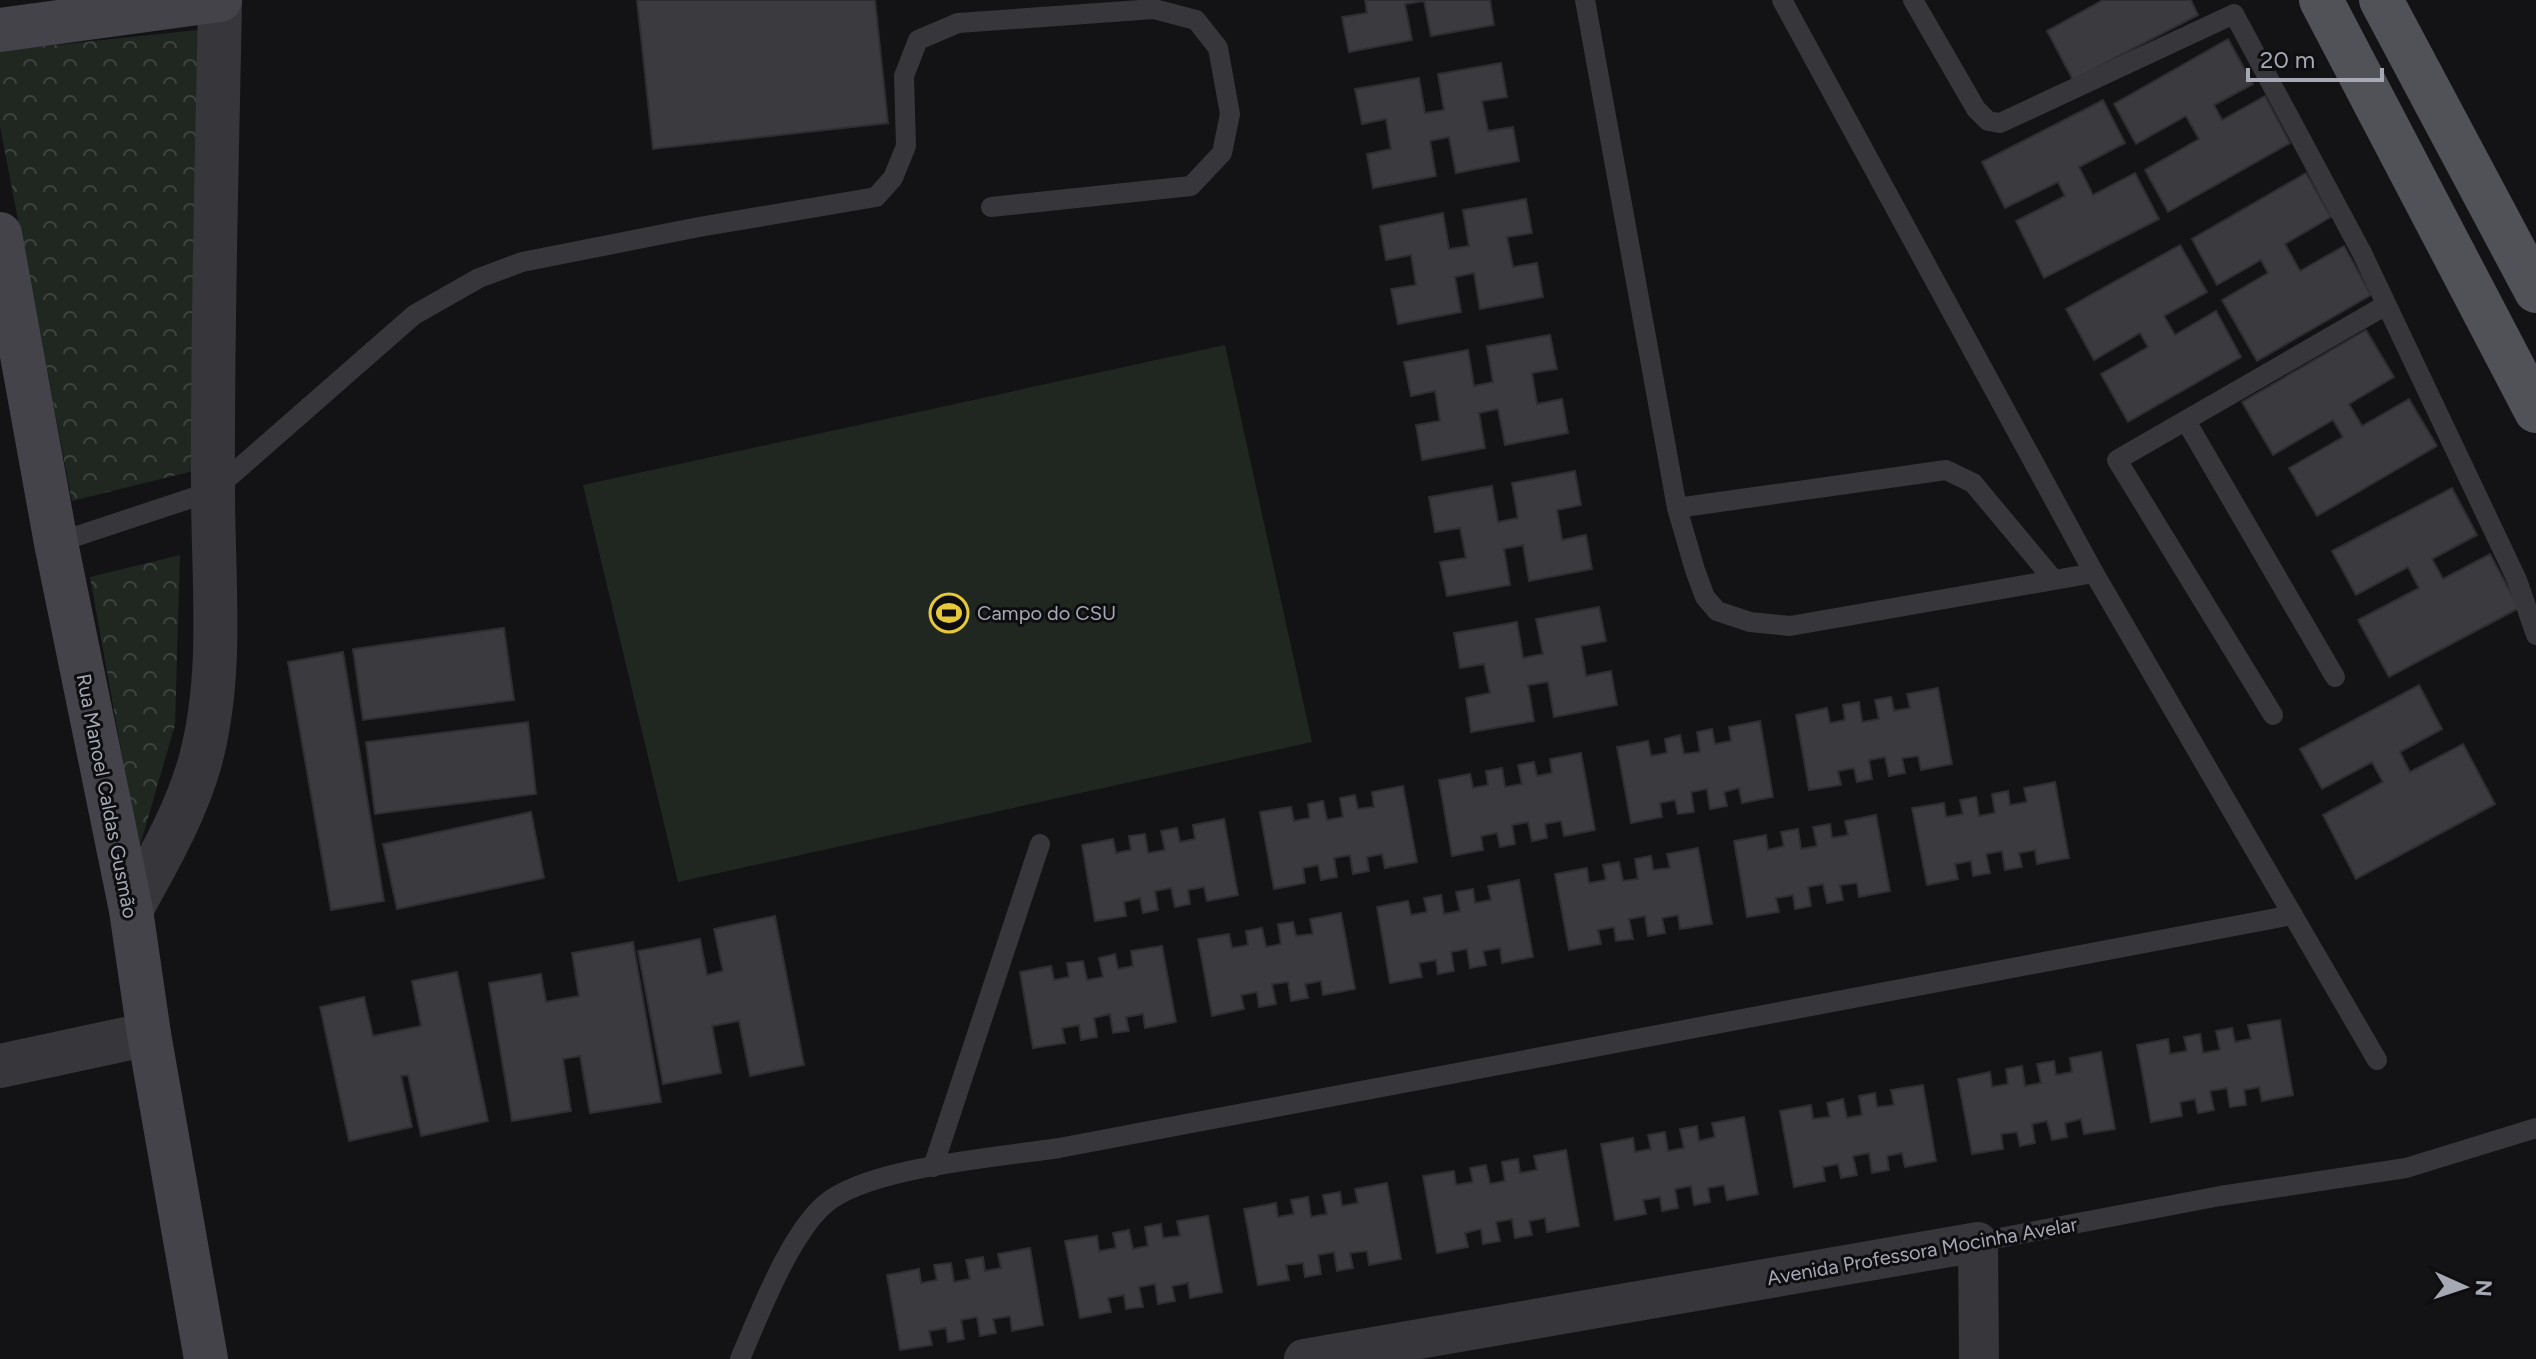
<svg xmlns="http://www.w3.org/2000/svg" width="2536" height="1359" viewBox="0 0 2536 1359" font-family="Figtree,sans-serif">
  <defs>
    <pattern id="park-crowns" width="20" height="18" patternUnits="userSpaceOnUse" patternTransform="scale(2)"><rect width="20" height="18" fill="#202721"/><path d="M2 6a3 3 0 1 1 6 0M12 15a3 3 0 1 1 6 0" fill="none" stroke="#3d443f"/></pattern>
  </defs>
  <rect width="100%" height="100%" fill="#131315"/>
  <g fill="url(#park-crowns)">
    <path d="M206,29l-9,441 -125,31 -72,-375v-75z"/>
    <path d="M180,555l-5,170 -36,124 -49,-272z"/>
  </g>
  <path fill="#202721" d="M1225,345l87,397 -634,140 -95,-397z"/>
  <g fill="#3b3b3f" stroke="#2e2d31" stroke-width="2">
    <path d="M637,0h238l13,123 -235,26z"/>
    <path d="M1365,0h125l4,25 -63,11 -7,-35 -19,3 7,36 -63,12 -7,-35 25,-4z"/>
    <path d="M2103,0h88l7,15 -125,65 -26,-49z"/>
    <path d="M2228,39l25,45 -39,21 8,15 43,-24 25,47 -122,69 -23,-42 54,-31 -13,-23 -50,28 -22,-40z"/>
    <path d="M1501,63l6,34 -25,4 6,30 25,-4 6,34 -63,12 -7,-36 -19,4 6,35 -63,12 -6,-34 24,-5 -5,-30 -24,5 -7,-35 64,-11 6,35 19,-3 -6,-36z"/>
    <path d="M2103,100l22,43 -46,24 14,28 42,-22 24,46 -115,59 -28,-57 49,-25 -7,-14 -53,26 -23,-46z"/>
    <path d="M2306,173l25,44 -46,27 15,27 44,-25 27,49 -114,66 -35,-61 46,-27 -7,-13 -44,25 -25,-46z"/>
    <path d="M1526,199l6,34 -25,4 6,30 24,-4 6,34 -63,12 -6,-36 -19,4 6,35 -63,12 -7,-35 25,-4 -5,-30 -25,5 -6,-34 63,-13 6,36 20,-3 -6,-36z"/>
    <path d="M2180,245l27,47 -43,24 11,19 41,-24 25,46 -113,65 -27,-48 47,-27 -8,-14 -46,27 -28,-51z"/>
    <path d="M2366,330l28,47 -45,27 13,22 47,-27 28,47 -120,70 -28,-48 54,-31 -10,-17 -60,35 -31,-53z"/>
    <path d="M1550,335l7,34 -25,4 5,31 25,-5 6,34 -63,12 -7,-36 -19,4 6,35 -63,12 -6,-35 24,-4 -5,-30 -24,5 -7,-34 64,-12 6,36 19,-4 -6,-36z"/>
    <path d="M1575,471l6,34 -24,5 5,30 24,-5 6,34 -63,12 -6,-36 -19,4 6,36 -63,11 -7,-34 26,-4 -6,-30 -25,4 -6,-35 63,-11 6,36 20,-4 -6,-35z"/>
    <path d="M2452,488l25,47 -45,24 11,20 47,-25 29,54 -130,69 -31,-57 61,-32 -11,-21 -52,28 -24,-44z"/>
    <path d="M1599,607l7,34 -25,5 5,30 25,-5 6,34 -63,12 -6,-35 -20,3 6,36 -63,11 -5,-34 24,-5 -6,-29 -24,4 -6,-35 63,-11 6,36 20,-4 -7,-35z"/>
    <path d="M504,628l10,72 -151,20 -10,-71z"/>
    <path d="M343,652l41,249 -53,9 -43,-248z"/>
    <path d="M2419,685l23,44 -42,23 10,20 53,-28 32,60 -139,75 -33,-64 60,-33 -11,-20 -50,27 -22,-40z"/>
    <path d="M1938,688l14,76 -31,6 -3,-14 -16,2 3,15 -16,3 -4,-19 -16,3 3,19 -15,3 -3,-14 -16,3 3,14 -32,5 -13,-75 31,-7 3,15 15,-3 -2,-15 16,-3 3,20 17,-3 -4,-19 16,-3 3,14 16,-3 -3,-14z"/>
    <path d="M1760,721l13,76 -31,6 -3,-15 -15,4 3,14 -17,3 -3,-20 -16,3 3,20 -16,2 -3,-14 -15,3 2,14 -31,6 -14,-76 31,-6 3,15 16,-3 -2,-14 15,-4 4,19 16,-2 -3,-20 15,-3 3,15 16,-3 -2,-14z"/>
    <path d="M528,722l8,72 -161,20 -9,-72z"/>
    <path d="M1581,753l14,77 -31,6 -3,-15 -16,3 2,14 -15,3 -4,-19 -16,3 3,19 -15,3 -3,-14 -16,3 2,14 -31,6 -13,-76 31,-6 3,14 15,-3 -2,-14 16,-3 3,19 17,-3 -4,-19 16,-3 3,14 15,-3 -2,-14z"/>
    <path d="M2055,782l14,76 -32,6 -2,-14 -16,3 3,14 -17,3 -3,-19 -16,3 4,19 -17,3 -2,-15 -16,3 3,15 -31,6 -15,-77 32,-5 2,14 17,-3 -3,-14 16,-3 3,19 16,-3 -3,-19 16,-3 2,14 17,-3 -3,-14z"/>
    <path d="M1403,786l14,76 -32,6 -3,-14 -15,3 2,14 -16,3 -3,-19 -16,3 3,19 -16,3 -3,-15 -15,3 2,15 -31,6 -14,-77 31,-5 3,14 16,-3 -2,-14 15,-3 4,19 16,-3 -3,-19 15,-3 3,14 16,-2 -2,-15z"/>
    <path d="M531,812l13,66 -147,31 -14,-65z"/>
    <path d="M1876,815l14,76 -31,6 -2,-14 -17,2 3,15 -16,3 -4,-19 -15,3 3,19 -16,3 -2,-14 -17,3 3,14 -32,5 -13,-76 32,-6 2,15 16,-4 -3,-14 17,-3 3,20 16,-3 -4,-19 17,-3 2,14 16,-3 -3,-14z"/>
    <path d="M1224,819l14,76 -31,6 -3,-14 -16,3 2,14 -15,3 -4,-19 -16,3 3,19 -15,3 -3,-15 -16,4 2,14 -31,5 -13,-76 31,-6 3,14 15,-3 -2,-14 16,-2 3,19 17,-3 -4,-19 16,-3 3,14 15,-3 -2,-14z"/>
    <path d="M1698,848l14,76 -32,5 -2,-14 -16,3 3,15 -17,3 -3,-20 -16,3 4,20 -17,2 -2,-14 -16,3 3,14 -32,6 -14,-76 32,-6 2,15 17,-3 -3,-15 16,-3 4,19 15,-2 -3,-20 16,-3 2,14 17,-2 -3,-14z"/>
    <path d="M1519,880l14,77 -31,6 -2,-15 -17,3 3,14 -16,3 -3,-19 -16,3 3,19 -16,3 -2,-14 -17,3 3,14 -32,6 -13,-76 31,-6 3,14 16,-3 -3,-14 17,-3 3,19 16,-3 -4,-19 17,-3 2,14 16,-3 -3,-14z"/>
    <path d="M1341,913l14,76 -32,6 -2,-14 -16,3 3,14 -17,3 -3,-19 -16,2 4,20 -17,3 -2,-15 -16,3 3,14 -32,7 -14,-77 31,-5 3,14 16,-3 -2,-14 16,-3 4,19 15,-3 -3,-20 15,-2 3,14 17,-2 -3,-15z"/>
    <path d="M775,916l29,149 -54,11 -11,-55 -27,5 9,47 -58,11 -25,-133 62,-12 7,36 16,-4 -9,-42z"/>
    <path d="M633,942l28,160 -71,11 -10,-57 -17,3 8,52 -59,10 -23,-138 52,-9 5,28 33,-6 -7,-43z"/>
    <path d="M1162,946l14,76 -31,6 -2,-14 -17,3 3,14 -16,2 -3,-19 -16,4 3,19 -16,3 -2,-15 -17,3 3,15 -32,5 -13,-76 31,-6 3,14 15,-3 -2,-14 16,-2 4,19 16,-3 -4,-19 16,-4 3,15 15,-3 -2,-15z"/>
    <path d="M457,972l31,149 -67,15 -13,-61 -7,1 11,51 -63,14 -29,-134 44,-10 9,39 48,-10 -9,-45z"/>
    <path d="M2280,1020l13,75 -31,6 -3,-14 -15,3 2,15 -16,2 -3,-19 -17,3 4,19 -16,3 -3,-14 -15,3 2,14 -31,6 -14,-77 31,-6 2,15 17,-3 -3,-14 16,-3 3,19 17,-3 -4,-19 16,-3 3,14 16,-3 -3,-14z"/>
    <path d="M2101,1052l14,77 -31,5 -3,-15 -16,4 2,14 -15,3 -5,-19 -15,3 3,19 -15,3 -3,-14 -16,2 2,15 -31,5 -14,-75 32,-7 2,15 16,-3 -2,-15 16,-3 3,20 16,-3 -4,-19 17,-3 2,14 16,-3 -2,-14z"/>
    <path d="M1923,1085l13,76 -31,6 -3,-14 -15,3 2,14 -17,3 -3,-20 -16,3 4,19 -16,3 -3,-14 -15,3 2,14 -31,6 -14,-76 31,-6 2,14 17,-2 -3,-14 16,-4 4,19 15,-3 -3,-19 16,-3 2,14 17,-2 -3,-15z"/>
    <path d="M1744,1117l14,77 -31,6 -3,-15 -16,3 2,14 -16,3 -3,-19 -16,3 3,19 -16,3 -2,-14 -17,3 3,14 -31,6 -14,-76 32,-6 2,14 16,-3 -3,-14 17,-3 3,19 16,-3 -4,-19 17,-3 2,15 16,-4 -3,-14z"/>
    <path d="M1566,1150l13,76 -32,6 -2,-14 -16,3 3,14 -17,3 -3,-19 -16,3 4,19 -17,3 -2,-15 -16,4 3,14 -31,6 -14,-77 31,-5 2,14 17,-3 -3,-14 16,-3 4,19 15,-3 -3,-19 16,-3 2,14 17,-3 -3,-14z"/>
    <path d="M1387,1183l14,76 -32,6 -2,-14 -17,2 3,15 -16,3 -3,-19 -16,3 3,19 -16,3 -2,-14 -17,2 3,15 -31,5 -14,-76 32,-6 2,14 16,-3 -3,-14 17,-3 3,20 16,-3 -4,-19 17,-3 2,14 16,-3 -3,-14z"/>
    <path d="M1208,1216l14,76 -32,6 -2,-15 -16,3 3,15 -17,3 -3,-20 -16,3 4,20 -17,2 -2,-14 -16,3 3,14 -31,6 -15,-77 32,-5 2,15 17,-3 -3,-15 16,-3 4,19 15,-3 -3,-19 16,-3 2,14 17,-2 -3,-15z"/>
    <path d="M1030,1248l13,77 -31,6 -2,-15 -17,3 3,14 -16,3 -3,-19 -16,3 3,19 -16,3 -2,-14 -17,3 3,14 -32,5 -13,-75 32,-6 2,14 16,-3 -3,-15 17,-2 3,19 16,-3 -4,-19 17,-3 2,14 16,-3 -3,-14z"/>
  </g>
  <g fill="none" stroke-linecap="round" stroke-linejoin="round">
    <g stroke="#36363b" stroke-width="20">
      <path d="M1585,0l92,508 18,62 10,27 12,14 33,11 40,4 304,-53"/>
      <path d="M1782,0l312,573 283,487"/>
      <path d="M1913,0l63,109 12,12 12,2 234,-109 128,239 155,327 19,55"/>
      <path d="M2186,421l149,256"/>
      <path d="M1677,508l269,-38 27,13 80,96"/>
      <path d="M56,543l157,-52 201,-176 65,-37 43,-16 177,-35 177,-30 17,-19 13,-32 -2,-70 14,-36 40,-17 196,-14 42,11 22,28 12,66 -8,39 -31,33 -200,21"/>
      <path d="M2273,715l-156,-255 269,-155"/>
      <path d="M933,1167l107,-323"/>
      <path d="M1978,1242l242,-46 186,-28 130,-40"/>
      <path d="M740,1359c19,-44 49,-123 84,-154 42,-38 177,-48 235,-57l1234,-233"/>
    </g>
    <path stroke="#36363b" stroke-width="40" d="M1304,1359l674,-117 1,117"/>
    <g stroke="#36363b" stroke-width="44">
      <path d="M131,910c26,-48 54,-95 69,-148 24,-88 13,-181 13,-271 -1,-163 4,-327 7,-490"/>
      <path d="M0,1066l149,-32"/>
    </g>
    <g stroke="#434349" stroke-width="44">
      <path d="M0,30l220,-30"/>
      <path d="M0,234l56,309 75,367 18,124 57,325"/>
    </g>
    <g stroke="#515158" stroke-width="44">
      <path d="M2321,0l215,411"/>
      <path d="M2381,0l155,291"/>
    </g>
  </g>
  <defs>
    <g id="stadium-ring" transform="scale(2)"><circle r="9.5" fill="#0e0e10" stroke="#e6c93a" stroke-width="1.5"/><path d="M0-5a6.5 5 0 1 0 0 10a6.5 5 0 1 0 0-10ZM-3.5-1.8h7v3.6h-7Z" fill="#e6c93a"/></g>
  </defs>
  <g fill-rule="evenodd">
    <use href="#stadium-ring" x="949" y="613"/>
  </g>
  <g text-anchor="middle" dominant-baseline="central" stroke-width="6" stroke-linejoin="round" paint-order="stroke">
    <g font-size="20" fill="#a6a8b4" stroke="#0e0e10" text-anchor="start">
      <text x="977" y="613">Campo do CSU</text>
    </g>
    <g font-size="20" fill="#a6a8b4" stroke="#0e0e10">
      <text transform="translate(107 796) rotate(79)">Rua Manoel Caldas Gusmão</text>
      <text transform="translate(1922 1251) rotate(-10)">Avenida Professora Mocinha Avelar</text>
    </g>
  </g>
  <g transform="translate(2464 1287) rotate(93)" stroke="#0e0e10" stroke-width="6" paint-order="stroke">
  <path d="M0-6L14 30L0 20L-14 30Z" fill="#a6a8b4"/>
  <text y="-12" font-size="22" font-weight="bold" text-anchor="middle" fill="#a6a8b4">N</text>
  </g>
  <path d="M2248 68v12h134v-12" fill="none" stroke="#a6a8b4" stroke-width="4"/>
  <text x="2260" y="68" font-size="24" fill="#a6a8b4" stroke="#0e0e10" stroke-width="6" paint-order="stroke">20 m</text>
</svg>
